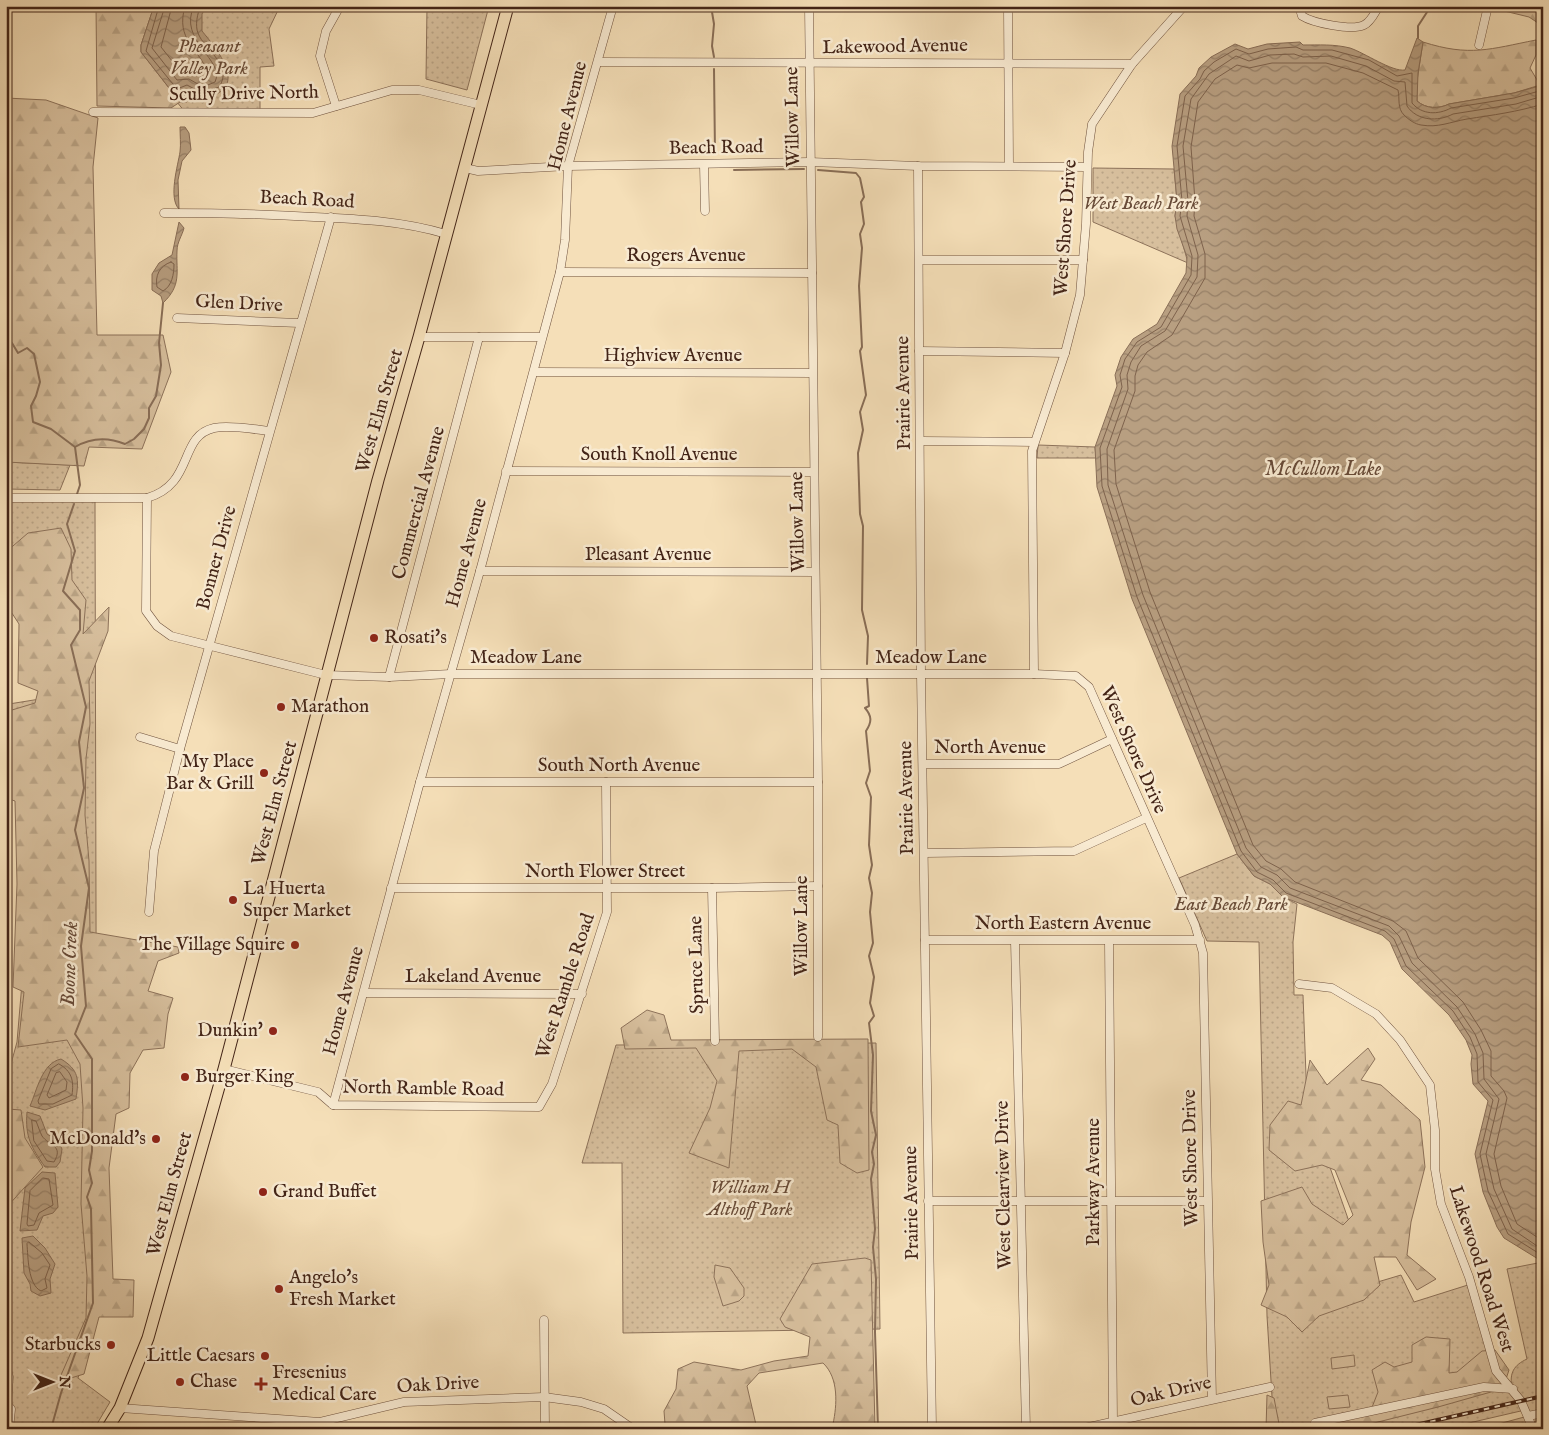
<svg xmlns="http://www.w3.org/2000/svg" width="1549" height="1435" viewBox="0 0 1549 1435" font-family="'IM FELL English',serif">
  <defs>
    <pattern id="grass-dots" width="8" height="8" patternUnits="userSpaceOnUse" patternTransform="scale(1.25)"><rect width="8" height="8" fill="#d7bf9d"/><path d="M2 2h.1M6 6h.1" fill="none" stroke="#baa486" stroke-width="1.8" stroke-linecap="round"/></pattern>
    <pattern id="forest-firs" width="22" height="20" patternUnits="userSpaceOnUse" patternTransform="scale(1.25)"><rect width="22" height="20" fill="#d7bf9d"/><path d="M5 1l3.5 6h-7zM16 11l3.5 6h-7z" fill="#baa486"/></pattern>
    <pattern id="water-waves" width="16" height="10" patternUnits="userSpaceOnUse" patternTransform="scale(1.25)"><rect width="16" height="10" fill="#b89f81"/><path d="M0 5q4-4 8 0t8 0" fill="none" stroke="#978169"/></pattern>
  </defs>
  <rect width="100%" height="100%" fill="#f5dfb8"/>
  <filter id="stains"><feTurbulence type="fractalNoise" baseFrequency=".004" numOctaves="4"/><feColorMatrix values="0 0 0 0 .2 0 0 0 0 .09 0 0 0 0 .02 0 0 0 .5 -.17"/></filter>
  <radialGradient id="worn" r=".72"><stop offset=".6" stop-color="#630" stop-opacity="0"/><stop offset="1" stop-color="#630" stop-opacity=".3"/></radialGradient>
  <g fill="url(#grass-dots)" stroke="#8d725a">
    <path d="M151,6h129l-11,23 5,37 -14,1v46l-75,-1 -51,-63z"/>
    <path d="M427,6h62l-22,84 -41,-11z"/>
    <path d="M1093,168l81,1 3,32 -2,15 13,47 -95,-41z"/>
    <path d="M1038,445l57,2 1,11h-59z"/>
    <path d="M6,462l64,3 -10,25 -54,-1z"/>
    <path d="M95,497l2,821 -19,60 32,24 -16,27h-88v-347l11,-40 9,-106 -11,-143 -9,-2v-82l3,-5 31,-5 -18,-101 -16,-33v-66z"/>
    <path d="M1237,854l17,22 16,8 13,13 14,7 -4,38 1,53h9l4,107 64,182 30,-9 13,27 57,-18 25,87 16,17c-3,-15 2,-23 15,-29l-20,-90 36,-7v167h-63l48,-13 -3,-6 -82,19h-169l-7,-113 -8,-374 -52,-1 -28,-63z"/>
    <path d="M876,1043l4,286 -257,4 -1,-170h-40l34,-118z"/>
  </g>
  <g fill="url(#forest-firs)" stroke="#8d725a">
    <path d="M96,6h58l-13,39v7l39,50 -9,6 -74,-2z"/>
    <path d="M1497,6h45l-4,17 -9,-6 -33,-8z"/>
    <path d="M1536,40v15l-6,13 10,17 -26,8 -65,11c-10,5 -23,5 -32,-3v-20l6,-39c47,15 67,7 113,-2z"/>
    <path d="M6,98l40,2 52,18 -5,49 4,168h66l8,37 -29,77 -53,-2 -5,19 -78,-4z"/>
    <path d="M61,528l10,21 1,31 14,20 -3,34 26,-27 -1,24 -19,50 1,43 -4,35 -1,56 4,46 1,71 88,15 1,6 -21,8 -10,30 25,7 -5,16 -4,34 -21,2 -13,23 -1,35 -13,6 -7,54 4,111 21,1 -1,37h-34l-15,57 -26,8 28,-64 1,-42 -6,-72 2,-96 -3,-44 -13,-24 -49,7 6,-55 -11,-5 4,-103 -2,-83 -9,-3v-81l6,-7 23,-7 3,-12 -20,-8 1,-59 -13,-20v-52l22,-19z"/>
    <path d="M647,1010l17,5 7,25 197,-1 1,131 -12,3 -17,-10 -2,-38 -11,-5 -11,-53 -24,-18 -53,2 -10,117 -40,-15 21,-45 7,-27 -21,-33 -71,1 -4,-21z"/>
    <path d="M1368,1048l7,11 -14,21 20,5 39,35 5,47 -14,55 -4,33 29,24 -19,11 -21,-33h-22l6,28 -16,15 -45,16 -17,16 -15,-15 -26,-12 8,-20 -6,-43 -2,-41 41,-14 10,17 31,21 10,-10 -18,-45 -13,-5 -27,6 -26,-21 1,-25 18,-24 13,4 9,-45 17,25z"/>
    <path d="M8,1109l13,1 4,28 18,29 -37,41z"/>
    <path d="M865,1258l6,2 4,169h-10l-2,-5 -15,2 -15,-2c4,-19 6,-46 -10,-61l-64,10 -12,13 10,43h-88l-4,-5 -1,-13 12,-22 2,-20 16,-7 47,8 33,-9 34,-5 2,-19 -25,-10 -5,-8 32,-55z"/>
    <path d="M715,1265l15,3 14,20v8l-5,5 -16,5 -9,-29z"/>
    <path d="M1426,1337l24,2 -1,34 8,-1 25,-21 13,-1 14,20 -5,15 -13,7 -53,15 -88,22h-46l65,-14 9,-23 -6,-22 13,-8 9,5 18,-5v-17z"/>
    <path d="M1267,1395l7,3 6,31h-14z"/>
  </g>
  <g fill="#d7bf9d" stroke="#8d725a">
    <path d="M1354,1355l1,11 -23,3 -1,-11z"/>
    <path d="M1348,1395l2,12 -21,2 -2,-12z"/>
  </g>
  <g fill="url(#water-waves)" stroke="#896e57">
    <path d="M154,6h52l-4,8v17c13,16 44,52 12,64 -13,4 -16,2 -28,-5l-2,2 3,10h-7l-39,-50v-7z"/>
    <path d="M1417,38l6,4 -5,31 -1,28c9,8 22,8 32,3l65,-11 29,-8v1177l-39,-24 -7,-11 -14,-35 -8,-38 13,-53 -15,-17 -2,-20 1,-9 -6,-15 -17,-25 -47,-46 -12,-27 -8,-7 -99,-38 -13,-13 -16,-8 -17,-22 -105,-255 -35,-112 -2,-40 22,-61 -2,-11 6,-18 12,-18 24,-15 29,-51 1,-16 -10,-28 -2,-13 2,-15 -5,-55 8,-52 16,-18 3,-8 12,-11 24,-13 13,5 19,-5 33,-2 3,3c16,0 31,-1 47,3 15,5 42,24 55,22z"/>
    <path d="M180,127h5l4,6 2,17 -9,11 -4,19 1,29c-11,-11 -1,-44 1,-57 1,-8 0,-17 0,-25z"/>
    <path d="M179,222l5,6c-2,8 -7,14 -7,23 -1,21 5,34 -14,52l-2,-7 -9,-6v-16l7,-11 13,-8z"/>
    <path d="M61,1059c18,11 18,20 15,40l-31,11 -15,-4c7,-16 12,-43 31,-47z"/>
    <path d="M27,1112l13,4 7,18 11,7 4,8 -2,13 -4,5h-11c-14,-20 -20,-30 -18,-55z"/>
    <path d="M42,1172l13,1 3,34 -5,6 -10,3 -6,14 -17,1 5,-43z"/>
    <path d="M33,1236l12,12 10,16 -5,15 1,14 -11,3 -9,-5 -1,-7 -6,-11 -2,-35z"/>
  </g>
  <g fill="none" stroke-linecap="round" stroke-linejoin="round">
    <g stroke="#7e624c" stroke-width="1">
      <path d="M159,6l-13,45 31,38 10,-4 15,8 17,-6c15,-22 -15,-37 -21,-54 -3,-7 -1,-20 3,-27"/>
      <path d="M165,6l-13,42 25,32 12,-1 14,8 12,-5c11,-22 -38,-41 -21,-76"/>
      <path d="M172,6l-11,41 19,24 13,1 11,6 5,-3c-10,-28 -34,-34 -24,-69"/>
      <path d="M1543,90l-29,8 -63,10c-13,7 -29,7 -39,-5v-30l-15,3 -28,-16 -37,-10h-29l-7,-3 -28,2 -19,5 -13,-5 -22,13 -10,9 -4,8 -15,17 -8,50 5,55 -2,15 12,40 -1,19 -30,52 -24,15 -12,17 -5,16 2,12 -22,61 2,38 35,111 104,254 16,21 16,8 13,13 99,38 9,8 12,27 47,45 17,26 7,17 1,28 15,18 -13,54 8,37 20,43 35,22"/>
      <path d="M1543,96l-27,8 -63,10c-15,8 -36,7 -46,-8l-2,-24 -11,-1 -28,-15 -35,-10 -28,1 -9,-3 -24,1 -21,6 -13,-5 -27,18 -18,25 -8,47 5,55 -1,15 11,39 -1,22 -32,54 -24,15 -10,16 -4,13 1,14 -21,60 1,36 35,110 103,253 15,19 16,8 13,13 99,38 10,10 13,27 45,44 18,27 8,19 1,26 15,20 -13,55 8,35 18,40 31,21"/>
      <path d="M1543,104c-26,8 -50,11 -76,15 -17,3 -29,9 -46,6 -6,-1 -12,-5 -17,-10 -7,-7 -4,-16 -6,-25l-35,-17 -37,-10h-54l-23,5 -12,-3 -22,14 -17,23 -7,45 4,54 -1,15 11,38v24l-33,57 -25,17 -9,13 -3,11v15l-21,59 2,34 34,108 103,253 13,16 15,8 14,13 98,39 13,10 12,27 45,44 18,28 10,21v25l13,15 3,7 -13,56 7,32 16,38 26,17"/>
      <path d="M171,262l3,2c0,10 -2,22 -11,27l-6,-4c-2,-11 2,-21 14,-25z"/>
      <path d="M59,1064c13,7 15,17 13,31l-19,9h-14l-1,-3 13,-32z"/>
      <path d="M60,1072l7,10 -1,8 -17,8 -2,-3 9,-22z"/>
      <path d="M32,1120l4,1c2,5 4,11 6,15 7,10 22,9 12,26l-7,-1 -13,-20z"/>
      <path d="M43,1178l6,1 4,26 -14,8 -5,12 -6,1 -1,-2 3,-33z"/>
      <path d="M29,1242l13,11 8,12 -5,14 2,9 -6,3c-13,-6 -13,-34 -14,-47z"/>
    </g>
    <g stroke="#896e57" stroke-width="2">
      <path d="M711,6l3,18 -2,22 2,11"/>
      <path d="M1418,38v-12l13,-20"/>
      <path d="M714,69l1,84"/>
      <path d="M734,170l70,-1"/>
      <path d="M818,170l38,3 4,5 4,19 -3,5 3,22 -4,10 2,14 -3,38 3,61 -2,4 6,44 -6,17 3,18 -5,23 2,61 3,12 -1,84 6,26 -1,28"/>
      <path d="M6,340l6,3 6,10 9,-5 7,6 6,28 -4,14 -5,10 2,16 18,7 24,18 5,38 -3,9"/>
      <path d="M75,447c17,-10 33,-10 50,-3l9,-5 10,-10 5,-11v-10l7,-12 5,-31 -2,-22 4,-40"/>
      <path d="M867,678l2,28 -4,2c7,8 7,14 1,23l4,40 -4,12 5,14 -2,48 3,20 -3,13 3,15 -2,19 3,31 -4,13 5,21 -4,26 4,13 -5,7 4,32 -2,56 5,24 -4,17 2,12 -3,15 4,50 -2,18 3,32 -1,53 3,97"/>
      <path d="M51,1429l10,-36 32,-90 -2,-94 -4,-12 5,-14 -3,-13 3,-19v-92l-17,-25 11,-28 -5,-60 8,-58 -14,-58 9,-42 -5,-46 7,-35 -15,-62 9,-15v-20l-17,-19 12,-40 -8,-27 7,-20"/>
    </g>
    <g stroke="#70533f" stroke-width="9">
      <g id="minor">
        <path d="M809,6l9,776v255"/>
        <path d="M1008,6l1,160"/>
        <path d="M1299,6l3,10c11,7 50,15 62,9 7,-3 11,-13 15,-19"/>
        <path d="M1479,45l9,-39"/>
        <path d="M598,62l534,2"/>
        <path d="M336,106l-16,-50 6,-25 14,-25"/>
        <path d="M93,112l220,1 79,-23h27l62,15"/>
        <path d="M704,165l1,46"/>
        <path d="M918,166l3,508 11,755"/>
        <path d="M465,168l13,3 90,-5 242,-4 108,4 169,1"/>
        <path d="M164,213c50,0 100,1 150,4 45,2 89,4 132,17"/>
        <path d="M919,260h164"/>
        <path d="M560,272l252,1"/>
        <path d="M177,318l122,5"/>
        <path d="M419,337h122"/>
        <path d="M919,351l146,2"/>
        <path d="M534,372l278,1"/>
        <path d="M921,441l113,1"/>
        <path d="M506,471l307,1"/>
        <path d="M6,498h141c48,-14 31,-62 67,-70 16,-3 38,1 55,3"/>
        <path d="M147,498l-1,113 11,15 14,10 155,39 63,2 62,-3h583l42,2 13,11 106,238 8,28 9,446"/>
        <path d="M480,571l335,1"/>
        <path d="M1034,674l-2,-223 33,-98 15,-58 6,-71 2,-72 4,-28 40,-60 52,-58"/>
        <path d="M389,677l90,-340"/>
        <path d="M140,737l40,12"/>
        <path d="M923,764h136l53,-25"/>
        <path d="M420,782h398"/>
        <path d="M925,853l149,-2 72,-33"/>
        <path d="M391,888h321l106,-2"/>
        <path d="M712,888l3,153"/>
        <path d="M149,912l5,-61 26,-102 151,-532"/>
        <path d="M925,940h275"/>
        <path d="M1015,941l11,488"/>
        <path d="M1109,941l4,481"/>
        <path d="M1299,984l33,4 44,26 24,26 30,45 5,45v39l6,35 28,73 27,94 25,30 12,28"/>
        <path d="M364,993l218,1"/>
        <path d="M224,1069l94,23 15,13 206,2 13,-23 55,-172 -1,-130"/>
        <path d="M333,1105l87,-323 60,-211 80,-299 5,-32 3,-74 45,-160"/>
        <path d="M928,1201h279"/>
        <path d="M544,1320l1,109"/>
        <path d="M6,1366l3,11 -2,27 4,5 -2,20"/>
        <path d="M120,1408l200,14 84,-20 140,-5 37,5 23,7 29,20"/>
        <path d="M1528,1416l15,-3"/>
        <path d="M1315,1423l169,-36 29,2"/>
        <path d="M1080,1429l190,-42"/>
      </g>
    </g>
    <g stroke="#432417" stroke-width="13">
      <path id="primary" d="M107,1429l13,-21 28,-70 76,-269 154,-589 41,-143 89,-331"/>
    </g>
    <use href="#minor" stroke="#f8ead1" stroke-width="8"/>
    <use href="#primary" stroke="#f5dfb8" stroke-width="11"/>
    <g stroke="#432417" stroke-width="4">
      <path id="rail" d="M1398,1429l145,-33"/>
    </g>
    <use href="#rail" stroke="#f8ead1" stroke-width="2" stroke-dasharray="5.5" stroke-linecap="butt"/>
  </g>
  <g fill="#8f2418" stroke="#f8ead1" stroke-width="2">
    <circle cx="374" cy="638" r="5"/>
    <circle cx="281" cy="707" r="5"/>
    <circle cx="264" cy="773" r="5"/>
    <circle cx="233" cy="900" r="5"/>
    <circle cx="295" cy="945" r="5"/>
    <circle cx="273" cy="1031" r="5"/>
    <circle cx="185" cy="1077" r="5"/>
    <circle cx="156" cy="1139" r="5"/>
    <circle cx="263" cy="1192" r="5"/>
    <circle cx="279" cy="1289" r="5"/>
    <circle cx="111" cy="1345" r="5"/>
    <circle cx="265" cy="1356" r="5"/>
    <circle cx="180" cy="1382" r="5"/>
    <path d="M258.5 1376.5h5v5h5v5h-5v5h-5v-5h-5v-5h5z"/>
  </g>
  <g text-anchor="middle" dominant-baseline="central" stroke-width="5" stroke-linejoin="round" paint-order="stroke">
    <g font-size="19" font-style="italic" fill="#684b38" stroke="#f8ead1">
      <text x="209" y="47">Pheasant<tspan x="209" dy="22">Valley Park</tspan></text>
      <text x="1141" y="204">West Beach Park</text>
      <text x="1231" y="905">East Beach Park</text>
      <text x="750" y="1188">William H<tspan x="750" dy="22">Althoff Park</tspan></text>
    </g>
    <g font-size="19" fill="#432417" stroke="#f8ead1">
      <text transform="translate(895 47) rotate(-1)">Lakewood Avenue</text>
      <text transform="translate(244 94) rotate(-1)">Scully Drive North</text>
      <text transform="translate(568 116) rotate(-76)">Home Avenue</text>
      <text transform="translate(793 117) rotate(-91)">Willow Lane</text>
      <text transform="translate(716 148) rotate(-1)">Beach Road</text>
      <text transform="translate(307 200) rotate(3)">Beach Road</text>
      <text transform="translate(1066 228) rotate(-86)">West Shore Drive</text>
      <text x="686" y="256">Rogers Avenue</text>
      <text transform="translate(239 304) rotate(3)">Glen Drive</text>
      <text x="673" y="356">Highview Avenue</text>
      <text transform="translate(904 393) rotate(-91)">Prairie Avenue</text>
      <text transform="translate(380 411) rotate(-74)">West Elm Street</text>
      <text x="659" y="455">South Knoll Avenue</text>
      <text transform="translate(419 503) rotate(-75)">Commercial Avenue</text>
      <text transform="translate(798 522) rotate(-91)">Willow Lane</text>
      <text transform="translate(467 553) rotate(-75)">Home Avenue</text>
      <text x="648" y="555">Pleasant Avenue</text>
      <text transform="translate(217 558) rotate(-75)">Bonner Drive</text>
      <text x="526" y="658">Meadow Lane</text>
      <text x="931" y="658">Meadow Lane</text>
      <text x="990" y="748">North Avenue</text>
      <text transform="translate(1133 750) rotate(66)">West Shore Drive</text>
      <text x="619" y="766">South North Avenue</text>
      <text transform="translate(907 798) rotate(-91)">Prairie Avenue</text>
      <text transform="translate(275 803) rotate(-75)">West Elm Street</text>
      <text x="605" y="872">North Flower Street</text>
      <text x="1063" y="924">North Eastern Avenue</text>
      <text transform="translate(802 926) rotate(-90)">Willow Lane</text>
      <text transform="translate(697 965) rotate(-91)">Spruce Lane</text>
      <text x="473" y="977">Lakeland Avenue</text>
      <text transform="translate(566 986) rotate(-72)">West Ramble Road</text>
      <text transform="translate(344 1001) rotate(-75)">Home Avenue</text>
      <text transform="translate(423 1089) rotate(1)">North Ramble Road</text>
      <text transform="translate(1191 1158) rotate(-91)">West Shore Drive</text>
      <text transform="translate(1094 1182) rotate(-90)">Parkway Avenue</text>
      <text transform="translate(1004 1185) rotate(-91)">West Clearview Drive</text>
      <text transform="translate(170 1194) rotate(-75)">West Elm Street</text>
      <text transform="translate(912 1203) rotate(-91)">Prairie Avenue</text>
      <text transform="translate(1481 1269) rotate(72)">Lakewood Road West</text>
      <text transform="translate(438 1385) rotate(-3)">Oak Drive</text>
      <text transform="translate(1171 1392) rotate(-13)">Oak Drive</text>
    </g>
    <g font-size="19" fill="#432417" stroke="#f8ead1" text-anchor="start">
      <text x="384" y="638">Rosati's</text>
      <text x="291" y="707">Marathon</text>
      <text x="254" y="762" text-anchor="end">My Place<tspan x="254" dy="22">Bar &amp; Grill</tspan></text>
      <text x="243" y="889">La Huerta<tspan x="243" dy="22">Super Market</tspan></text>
      <text x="285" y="945" text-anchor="end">The Village Squire</text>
      <text x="263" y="1031" text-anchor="end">Dunkin'</text>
      <text x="195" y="1077">Burger King</text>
      <text x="146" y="1139" text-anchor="end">McDonald's</text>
      <text x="273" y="1192">Grand Buffet</text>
      <text x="289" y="1278">Angelo's<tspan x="289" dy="22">Fresh Market</tspan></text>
      <text x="101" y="1345" text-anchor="end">Starbucks</text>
      <text x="255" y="1356" text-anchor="end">Little Caesars</text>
      <text x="272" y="1373">Fresenius<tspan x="272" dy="22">Medical Care</tspan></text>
      <text x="190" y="1382">Chase</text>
    </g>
    <g font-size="20" font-style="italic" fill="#664937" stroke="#f8ead1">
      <text x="1323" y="469">McCullom Lake</text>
      <text transform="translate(70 964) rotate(-88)">Boone Creek</text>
    </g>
  </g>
  <rect width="1549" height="1435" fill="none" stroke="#f5dfb8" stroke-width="25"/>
  <rect x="8" y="8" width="1534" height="1420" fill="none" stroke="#432417" stroke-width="2.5"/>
  <rect x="12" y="12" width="1524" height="1410" fill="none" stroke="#432417"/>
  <g transform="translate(52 1382) rotate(90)" stroke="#f8ead1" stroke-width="4" paint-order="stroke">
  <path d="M0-4L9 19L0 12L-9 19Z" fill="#432417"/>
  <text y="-8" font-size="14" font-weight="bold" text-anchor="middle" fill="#432417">N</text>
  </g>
  <rect width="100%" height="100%" filter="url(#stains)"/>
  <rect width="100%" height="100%" fill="url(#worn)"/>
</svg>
